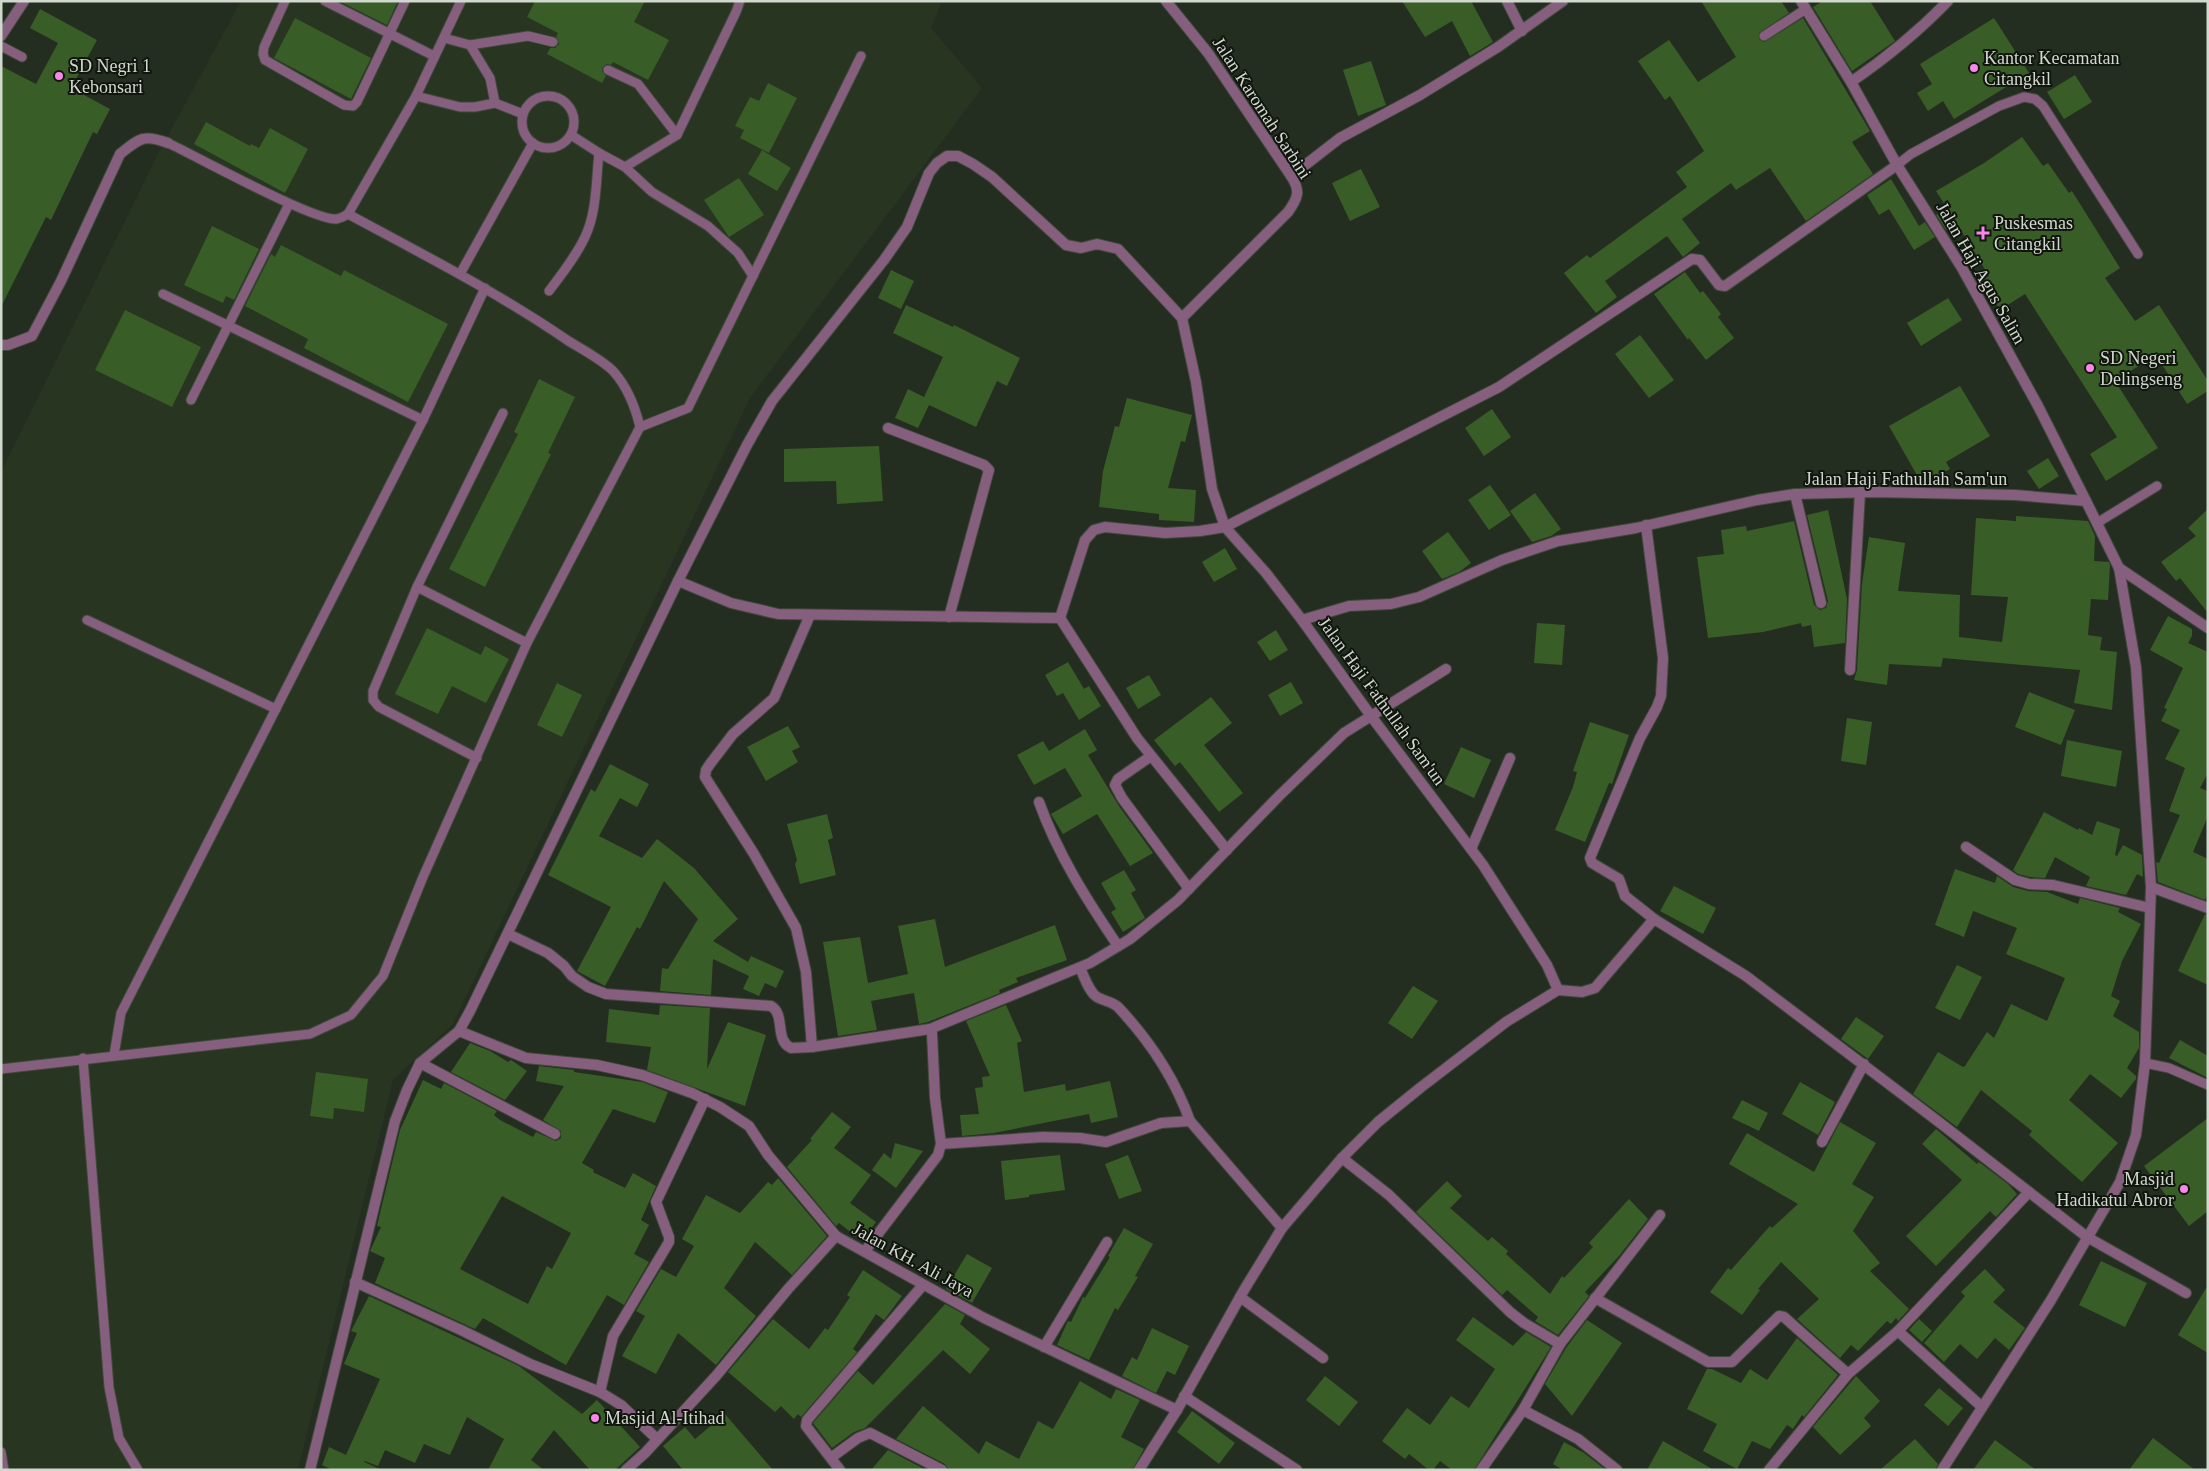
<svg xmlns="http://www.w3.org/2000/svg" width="2209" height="1471" viewBox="0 0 2209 1471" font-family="Georgia,serif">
  <rect width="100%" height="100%" fill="#242e20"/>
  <path fill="#273521" d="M241,1h701l-11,27 51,60 -232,310 -297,626 -60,56 -95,390h-297v-998l157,-318z"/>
  <g fill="#395d27" fill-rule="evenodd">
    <path d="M339,1h59l-11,24z"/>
    <path d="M535,1h110l-11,21 35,18 -21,40 -35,-18 -2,3 -4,-1 -4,3 -1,4 4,5 -4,7 -55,-29 3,-6h5l4,-4 -3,-7 2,-4 -31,-16z"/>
    <path d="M1402,1h69l22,41 -23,14 -18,-35 -27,16z"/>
    <path d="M1701,1h80l8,12 -30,20v6l5,3 39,-24 67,113 -18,11 21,32 -67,47 -36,-53 -34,22 -5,-7 -49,36 18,24 -17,14 -16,-21 -62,45 12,16 -21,16 -32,-40 23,-18 3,3 97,-71 -11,-15 28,-21 -34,-55 -5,4 -27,-39 31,-21 29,42 38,-25z"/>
    <path d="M1823,1h47l25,40 -43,30 -39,-64z"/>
    <path d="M40,9l57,31 -26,48 39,21 -13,25 -4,-2 -42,88 -5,-3 -45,90v-241l35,18 22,-41 -28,-15z"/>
    <path d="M295,18l76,40 -20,41 -77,-41z"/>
    <path d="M1994,18l35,55 -75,46 -11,-18 -15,10 -11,-18 15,-9 -12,-20z"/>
    <path d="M1371,61l15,44 -28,11 -15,-46z"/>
    <path d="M2075,75l17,27 -28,17 -17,-27z"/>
    <path d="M768,83l29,15 -28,55 -29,-15 4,-8 -9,-4 15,-29 9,4z"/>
    <path d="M206,122l44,24 1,-2 8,4 11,-20 38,21 -23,44 -91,-49z"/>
    <path d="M2022,137l21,29 5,-3 21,30 3,-2 48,77 -15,10 30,43 24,-16 49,76v10l-21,13 -31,-49 -41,26 43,67 -52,33 -16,-27 27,-17 -92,-143 -25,16 -18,-30 7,-4 -32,-52 -11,6 -10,-15 11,-7 -11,-17 48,-28z"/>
    <path d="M762,150l29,18 -14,23 -29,-17z"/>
    <path d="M1361,169l19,38 -30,14 -18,-38z"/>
    <path d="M739,178l25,37 -35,22 -25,-37z"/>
    <path d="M1891,179l28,47 6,-4 10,15 -21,13 -25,-41 -10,6 -12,-20z"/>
    <path d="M212,226l47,23 -25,51 -8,-4 -3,7 -39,-18z"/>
    <path d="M281,245l60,31 3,-6 104,54 -40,78 -104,-54 4,-9 -63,-33 26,-52 4,3z"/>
    <path d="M891,270l23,11 -13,28 -23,-11z"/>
    <path d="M1685,272l15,21 3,-2 18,23 -3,3 16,21 -28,22 -17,-22 -1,2 -34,-46z"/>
    <path d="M1948,298l14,22 -41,26 -14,-23z"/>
    <path d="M906,305l47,22 1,-2 66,33 -13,28 -10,-5 -21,46 -47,-22 -11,23 -23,-10 13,-29 16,8 19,-40 -50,-24z"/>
    <path d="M125,310l76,37 -29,60 -77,-37z"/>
    <path d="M1640,335l34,45 -25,18 -34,-44z"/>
    <path d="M539,379l36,18 -27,56 3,1 -66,133 -36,-18 69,-135 -4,-2z"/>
    <path d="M1960,386l30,50 -44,26 4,7 -28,15 -33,-58z"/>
    <path d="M1127,398l65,17 -7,27 -4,-1 -13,47 28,2 -2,32 -35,-2v-6l-60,-7 4,-36 12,-45 4,1z"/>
    <path d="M1492,409l19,28 -27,19 -19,-28z"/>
    <path d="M879,446l4,55 -46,3 -1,-23 -52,1v-33z"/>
    <path d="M2048,458l11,18 -20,13 -12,-18z"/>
    <path d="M1490,485l21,30 -22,15 -21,-30z"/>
    <path d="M1535,493l26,36 -10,7 -19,6 -22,-31z"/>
    <path d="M2208,509v104l-28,-35 -4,3 -15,-19 35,-26 -8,-8z"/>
    <path d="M1828,510l19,89 -2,44 -31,4 -3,-22 -9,2 -1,-4 -38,9 -55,6 -11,-81 27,-3 -3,-24 25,-4 1,5 47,-10 20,84 6,5 6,-2 2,-7 -21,-86z"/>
    <path d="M2016,516l72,5 7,15 -1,25 15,1 1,3 -2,35 -17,-1 -3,36 14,2 -2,13 17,2 -5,58 -38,-7 6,-33 -137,-12 -2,9 -52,-3 -2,21 -33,-5 3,-10 5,-86 7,-47 36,6 -7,48 62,4 -1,42 43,5 6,-45 -37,-2 5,-77 40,3z"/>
    <path d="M1448,532l23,31 -12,9 -17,7 -20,-28z"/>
    <path d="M1225,548l12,21 -23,13 -12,-20z"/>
    <path d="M2168,616l24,13v7l-4,7 20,9v121l-8,15 8,3v25l-15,36 15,7v34l-3,7 -47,-18 -2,-20 3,1 21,-48 -11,-4 16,-43 -20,-9 15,-29 -19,-9 6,-12 -3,-1 19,-40 -33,-18z"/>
    <path d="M1537,623l28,2 -3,40 -28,-2z"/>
    <path d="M427,628l54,27 4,-9 24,13 -23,44 -34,-17 -14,28 -43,-20z"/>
    <path d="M1276,630l12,20 -18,11 -13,-19z"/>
    <path d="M1068,662l16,27 5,-3 12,20 -22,14 -16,-27 -6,3 -12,-21z"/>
    <path d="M1149,675l12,20 -23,14 -12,-21z"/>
    <path d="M1291,682l12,21 -23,13 -12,-21z"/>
    <path d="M557,683l25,12 -20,42 -25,-12z"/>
    <path d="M2029,692l46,18 -14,35 -46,-18z"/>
    <path d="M1211,697l21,26 -28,22 39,48 -24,19 -39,-50 -5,4 -21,-26z"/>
    <path d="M1847,718l25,4 -6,43 -25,-4z"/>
    <path d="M1590,722l39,13 -17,49 -3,-1 -24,59 -30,-12 18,-43 4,-15 -4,-1z"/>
    <path d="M788,726l12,21 -8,4 6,11 -32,19 -19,-34z"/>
    <path d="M1085,729l12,21 -9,5 31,51 34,47 -23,13 -33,-52 -34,20 -12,-20 31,-18 -17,-28 -31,17 -17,-30 26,-14 6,10z"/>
    <path d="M2067,740l55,11 -6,36 -55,-11z"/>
    <path d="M1461,747l30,13 -17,38 -30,-14z"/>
    <path d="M610,764l39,20 -12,23 -17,-9 -21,38 43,22 15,-19 37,29 44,51 -25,22 35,21 3,-6 33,15 -8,17 -11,-5 -6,13 -16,-7 6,-13 -36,-17 -2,36 -51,-4 2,-23 6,1 30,-50 -34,-38 -24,48 -3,-2 -32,59 -28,-15 34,-64 -63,-32 43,-86 4,3z"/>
    <path d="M2044,812l34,18 1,-2 13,7 5,-14 23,8 -5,26 2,1 6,-11 19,10 1,22 -6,-3 -11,21 -40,-9 4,-9 -35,-20 -10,21 -15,-1 -12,-3 -5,-4z"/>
    <path d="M827,814l6,24 -5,2 8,35 -36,9 -5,-20 2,-4 -10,-36z"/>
    <path d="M1955,869l40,14 2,-7 16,11 15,4 19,1 31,12 2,-6 40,10 -2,4 23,12 -19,37 -11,35 9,5 -7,15 26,16v16l-12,20 9,8v3l-15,19 -31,-24 -21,26 49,43 -36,39 -53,-47 3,-4 -51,-41 -24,37 -44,-33 25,-42 25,15 2,-1 22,-34 7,6 17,-34 36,17 18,-43 -59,-24 11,-26 -44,-17 -9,26 -29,-12z"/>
    <path d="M1124,870l12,20 -5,3 14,25 -22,14 -12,-20 5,-3 -15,-26z"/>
    <path d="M1674,886l42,22 -13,26 -43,-23z"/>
    <path d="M2205,914l3,1v70l-30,-14z"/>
    <path d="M935,919l10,48 110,-42 12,35 -51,18 2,4 -19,8 1,3 -72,29 -9,2 -5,-31 -43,8 6,29 -39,6 -15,-94 37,-5 8,46 40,-9 -10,-48z"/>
    <path d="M1957,965l25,12 -22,43 -25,-12z"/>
    <path d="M1413,986l25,15 -26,38 -24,-16z"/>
    <path d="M660,1005l50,3 -3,61 21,-47 38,13 -21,71 -98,-36 4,-23 -45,-5 3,-33 50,6z"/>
    <path d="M1006,1005l16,36 -5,2 7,49 41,-8 1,7 44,-10 8,36 -27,6 -2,-9 -95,19 -32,3 -2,-21 19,-1 -4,-26 8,-1 -1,-10 8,-1 -24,-55z"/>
    <path d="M1856,1017l28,19 -16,23 -27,-20z"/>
    <path d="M2180,1040l28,16v22l-39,-20z"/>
    <path d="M470,1043l20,8 18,11 3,-2 16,11 -22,29 -54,-28z"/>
    <path d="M539,1066l35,4v2l68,10 26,10 -13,31 -42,-14 -31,54 12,7 -1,2 32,16 8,-15 23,13 -15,34 8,5 -15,29 15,8 -25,43 -17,-10 -41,70 -83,-47 -8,11 -100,-46 10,-25 -15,-7 11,-24 -4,-1 23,-96 23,-50 18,9 3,-6 53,28 -3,4 6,5 33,17 3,-5 20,9 5,-3v-7l-18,-11 21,-34 -28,-5zM502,1196l69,37 -19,36 -5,-3 -19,38 -68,-35z"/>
    <path d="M316,1072l52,7 -4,33 -30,-4 -1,11 -23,-3z"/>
    <path d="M1800,1082l35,20 -17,33 -36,-21z"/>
    <path d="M1742,1100l26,13 -9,18 -27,-13z"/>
    <path d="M832,1112l19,15 -17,21 37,27 -21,28 26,19 -14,19 -23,-18 -3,3 -49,-59 25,-27 -2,-1z"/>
    <path d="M2208,1118v93l-19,15 -45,-60z"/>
    <path d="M1840,1122l36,21 -24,41 22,13 -21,34 27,32 -10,8 39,38 -11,12 -2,-3 -5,6 -4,-3 -29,30 -7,-6 -11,13 -43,-39 22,-20 -38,-37 -23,27 2,1 -18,25 -32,-23 18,-24 3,2 39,-44 2,2 26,-24 -69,-40 18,-31 67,39z"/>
    <path d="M1936,1129l41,35 2,-2 29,22 9,10 -21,23 -6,-6 -54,55 -30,-30 56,-56 -40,-36z"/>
    <path d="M895,1143l28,8 -27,37 -24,-18 12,-17 7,6z"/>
    <path d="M1060,1155l5,35 -36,5v2l-24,3 -4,-39z"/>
    <path d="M1128,1155l14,36 -23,8 -14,-35z"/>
    <path d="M778,1178l49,58 -35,39 -37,-33 -31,46 32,28 -40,49 -38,-32 -22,41 -34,-18 23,-40 -9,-5 25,-42 15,8 18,-31 -12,-7 24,-44 34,18 28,-31 4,3z"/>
    <path d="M1447,1181l15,15 -12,12 38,33 4,-4 16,14 -2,3 44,40 12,-18 2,2 29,-31 -4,-4 40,-44 19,20 -29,37 -34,36 4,4 -31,39 -23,-14 3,-4 -31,-27 -5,5 -86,-83z"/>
    <path d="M1124,1228l29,16 -18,32 3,1 -20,33 -3,-2 -26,52 -32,-15 11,-24 3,1 12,-25 2,1 25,-41 -2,-1z"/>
    <path d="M967,1254l25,14 -20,35 -26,-14z"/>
    <path d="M2101,1261l46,22 -22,44 -46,-22z"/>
    <path d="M1985,1269l20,21 -12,12 32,26 -16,22 -14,-12 -18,21 -17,-15 -16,18 -20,-19 41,-47 -4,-4z"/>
    <path d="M863,1270l39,26 -18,24 -8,-6 -23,35 4,3 -56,65 -3,-3 -4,5 -13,-13 -6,6 -47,-40 45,-53 36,30 16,-21 3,2 22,-33 -3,-2z"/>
    <path d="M2208,1285v68l-30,-18z"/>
    <path d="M369,1296l150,70 63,48 15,-14 43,47 -25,23h-25l-36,-40 -23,30 13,10h-56l16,-31 -37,-22 -17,38 -26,-11 -9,19 -30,-13 -7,16 -13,-5 -1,1 18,8h-49l-11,-5 7,-18 17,8 34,-76 -36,-15 13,-31 -6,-2z"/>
    <path d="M945,1304l20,11 -5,9 30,25 -20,25 -27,-24 -78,78 -11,4 -22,16 -19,-25 45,-52 15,14z"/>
    <path d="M1473,1317l40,29 13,-14 25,15 -77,123h-22l-12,-9 -7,9h-4l-20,-16 -4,5 -23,-18 25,-33 23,17 21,-29 18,12 26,-39 -39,-29z"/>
    <path d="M1919,1319l13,12 -10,11 -13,-12z"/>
    <path d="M1587,1320l35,23 -50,73 -27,-32 21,-36z"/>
    <path d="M1152,1328l37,18 -14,29 -8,-4 -11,22 -34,-17 10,-19 5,3z"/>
    <path d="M1797,1338l41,37 -34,42 -2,-2 -9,14 -6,-4 -17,24 -18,-8 -15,28 -34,-18 14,-27 -30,-15 20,-40h5l29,14 9,-14 17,11z"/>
    <path d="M1325,1376l33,26 -19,24 -33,-26z"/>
    <path d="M1856,1376l24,25 -16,17 7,8 -31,29 -27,-28z"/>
    <path d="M1080,1381l31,18 5,-10 24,11 -19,37 23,12 -12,21h-183l-4,-6 -49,-25 27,-33 56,48 7,-13 33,18 19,-38 15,8z"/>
    <path d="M1939,1388l24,20 -15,18 -24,-21z"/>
    <path d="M1192,1411l43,32 -16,21 -42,-32z"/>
    <path d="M725,1414l48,56h-90l-20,-24 22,-19 10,12z"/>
    <path d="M2153,1438l42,32h-66z"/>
    <path d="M1915,1439l23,25 -3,6h-55z"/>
    <path d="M1995,1440l41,30h-63z"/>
    <path d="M1663,1441l51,29h-67z"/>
    <path d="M1564,1442l20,11 22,17h-43l-10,-6z"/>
    <path d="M888,1450l38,20h-55z"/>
  </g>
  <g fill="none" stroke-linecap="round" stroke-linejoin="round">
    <g stroke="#40493c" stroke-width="11">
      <g id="lane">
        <path d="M285,1l-21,46 -1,7 2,6 79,45 9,1 4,-4 48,-101"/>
        <path d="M325,1l109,55"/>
        <path d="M1764,36l42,-27"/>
        <path d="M444,38l26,7 58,-9 25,6"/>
        <path d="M470,45l20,33 5,25"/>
        <path d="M1,46l21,11"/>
        <path d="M608,70l30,14 39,51"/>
        <path d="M416,96l44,11h15l20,-4 28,11"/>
        <circle cx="548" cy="122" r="26"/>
        <path d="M571,135l28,18 26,14 27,25 56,34 30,27 15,23"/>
        <path d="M168,143c28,13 147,79 169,76 4,-1 8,-3 11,-5 74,40 149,78 219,126 14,9 36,20 47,32 14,16 21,34 26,55l-113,216 -110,-56 86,-174"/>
        <path d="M1897,165l14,-11 88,-48 25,-9 11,2 8,7 95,148"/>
        <path d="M625,167l52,-32 59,-123 4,-11"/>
        <path d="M348,214l68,-118 45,-95"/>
        <path d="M460,274l73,-131"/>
        <path d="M549,291c13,-17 27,-35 36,-54 12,-25 11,-57 14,-84"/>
        <path d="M163,294l260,126"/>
        <path d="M191,400l98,-196"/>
        <path d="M640,427l48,-19 173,-352"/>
        <path d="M2097,523l60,-37"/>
        <path d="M417,587l-44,104v9l6,7 98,51"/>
        <path d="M87,620l189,89"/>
        <path d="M114,1055l7,-42 302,-593 62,-132"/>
        <path d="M83,1058l26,329 10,51 19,32"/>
        <path d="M2145,1063l24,5 39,17"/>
        <path d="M1,1069l309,-35 41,-19 32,-39 40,-99 104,-234"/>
        <path d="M1,1452l3,18"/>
      </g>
    </g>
    <g stroke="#40493c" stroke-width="12">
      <g id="street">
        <path d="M1166,1l42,52 83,123c10,15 7,22 -3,36l-106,106"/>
        <path d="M1507,1l15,30"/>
        <path d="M1801,1l50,81 46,83 65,103 76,138 48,95 33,67 17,99 15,220 -6,176 -9,72 -16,47 -69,118 -109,170"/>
        <path d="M1,36l23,-35"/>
        <path d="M1851,82c35,-24 67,-50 97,-81"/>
        <path d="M1291,176l49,-38 80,-43 78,-48 65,-46"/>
        <path d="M1,345h7l24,-9 29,-55 59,-127c20,-16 23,-20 48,-11"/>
        <path d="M888,428l96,37 5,5 -40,147"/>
        <path d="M1795,494l26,109"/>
        <path d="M1646,525l17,133 -2,38 -4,11 -17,31 -50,120 2,5 27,16 6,17 29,23"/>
        <path d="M2119,568l89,60"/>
        <path d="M678,581l53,22 47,11 282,4 77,120 90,112"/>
        <path d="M810,615l-36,83 -41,36 -23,30 -4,6 -1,7 49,77 42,74 10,44 6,75"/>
        <path d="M1060,618l25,-78 9,-10 11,-3 60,6 35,-2 25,-4 274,-140 193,-128 8,1 19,25 6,1 172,-121"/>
        <path d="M1302,620l47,-14 42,-2 28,-7 83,-37 56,-19 78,-13 121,-28 38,-6 80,-2 140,3 71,6"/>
        <path d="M1850,670l10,-178"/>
        <path d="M1151,756l-33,23 -3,6 7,13 67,91"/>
        <path d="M1039,802c19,53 48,98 79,144"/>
        <path d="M1966,847l49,33 14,4 24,1 97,23"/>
        <path d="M1471,849l39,-91"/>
        <path d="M2151,887l57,21"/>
        <path d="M508,934l40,19 16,13 8,10 16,11 18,7 165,12c15,9 3,34 20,42l21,-1 118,-18 160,-66 40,-24 48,-39 101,-104 65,-63 102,-64"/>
        <path d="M1080,968c4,8 9,24 17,29 7,4 16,5 21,10 31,33 57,72 72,114l92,107"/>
        <path d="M1558,990l24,2 13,-4 59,-69 92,57 189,143 152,118 99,56"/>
        <path d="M459,1031l67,27 71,7 45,10 50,18 28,14 29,19 19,29 68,81"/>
        <path d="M420,1063l135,71"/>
        <path d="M1822,1142l42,-78"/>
        <path d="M941,1144l102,-7 37,1 26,4 55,-19 29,-2"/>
        <path d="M1342,1158l47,37 121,117 14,11 36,21"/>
        <path d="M865,1251l73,-96 3,-11 -6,-46 -3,-65 -2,-4"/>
        <path d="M355,1282l106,48 69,34 70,28"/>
        <path d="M1240,1297l83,61"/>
        <path d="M1595,1298l113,64h24l47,-46 5,1 64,57"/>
        <path d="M1898,1331l84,76"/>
        <path d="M1044,1347l63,-105"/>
        <path d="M1184,1396l113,74"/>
        <path d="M1523,1410l55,29 39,31"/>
        <path d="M657,1439l-36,-34 -21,-13 13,-56 56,-94v-5l-13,-35 49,-103"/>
        <path d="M832,1457l26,-19 12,-5 72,37"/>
        <path d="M310,1470l85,-349 12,-31 13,-27 39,-32 11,-20 208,-430 69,-136 25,-44 112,-141 23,-33 22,-54 8,-10 10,-7h11l15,8 19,13 74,68 15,3 16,-4 21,5 64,69 14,64 16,107 13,38 41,46 36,47 69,96 112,149 64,100 11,25 -52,32 -86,66 -42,34 -36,36 -60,70 -38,62 -67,120 -38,60"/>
        <path d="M626,1470l19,-17 71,-77 72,-87 48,-53 148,82 193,92"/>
        <path d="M840,1470l-34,-44 1,-6 116,-135"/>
        <path d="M1481,1470l42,-60 37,-66 100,-129"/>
        <path d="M1769,1470l79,-96 50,-43 131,-139"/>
      </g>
    </g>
    <use href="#lane" stroke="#865f7f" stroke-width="9"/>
    <use href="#street" stroke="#865f7f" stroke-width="10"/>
  </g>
  <g fill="#f987e9" stroke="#10150e" stroke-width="2">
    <circle cx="1974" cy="68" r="5"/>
    <circle cx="59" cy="76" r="5"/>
    <path d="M1980.5 225.5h5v5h5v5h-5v5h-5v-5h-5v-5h5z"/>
    <circle cx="2090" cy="368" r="5"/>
    <circle cx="2184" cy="1189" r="5"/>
    <circle cx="595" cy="1418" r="5"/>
  </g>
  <g text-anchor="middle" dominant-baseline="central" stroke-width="4" stroke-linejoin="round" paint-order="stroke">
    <g font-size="18" fill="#d1d8ce" stroke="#10150e" text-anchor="start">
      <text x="1984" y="58">Kantor Kecamatan<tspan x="1984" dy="21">Citangkil</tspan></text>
      <text x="69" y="66">SD Negri 1<tspan x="69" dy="21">Kebonsari</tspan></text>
      <text x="1994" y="223">Puskesmas<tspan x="1994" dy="21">Citangkil</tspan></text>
      <text x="2100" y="358">SD Negeri<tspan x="2100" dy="21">Delingseng</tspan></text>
      <text x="2174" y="1179" text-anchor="end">Masjid<tspan x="2174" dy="21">Hadikatul Abror</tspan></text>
      <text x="605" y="1418">Masjid Al-Itihad</text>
    </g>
    <g font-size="18" fill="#d1d8ce" stroke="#10150e">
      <text transform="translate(1262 108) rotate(57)">Jalan Karomah Sarbini</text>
      <text transform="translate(1981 273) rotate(60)">Jalan Haji Agus Salim</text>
      <text x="1906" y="479">Jalan Haji Fathullah Sam'un</text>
      <text transform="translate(1382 701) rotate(54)">Jalan Haji Fathullah Sam'un</text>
      <text transform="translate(913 1260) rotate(29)">Jalan KH. Ali Jaya</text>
    </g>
  </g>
  <rect width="2209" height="1471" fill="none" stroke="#d1d8ce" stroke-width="5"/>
</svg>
